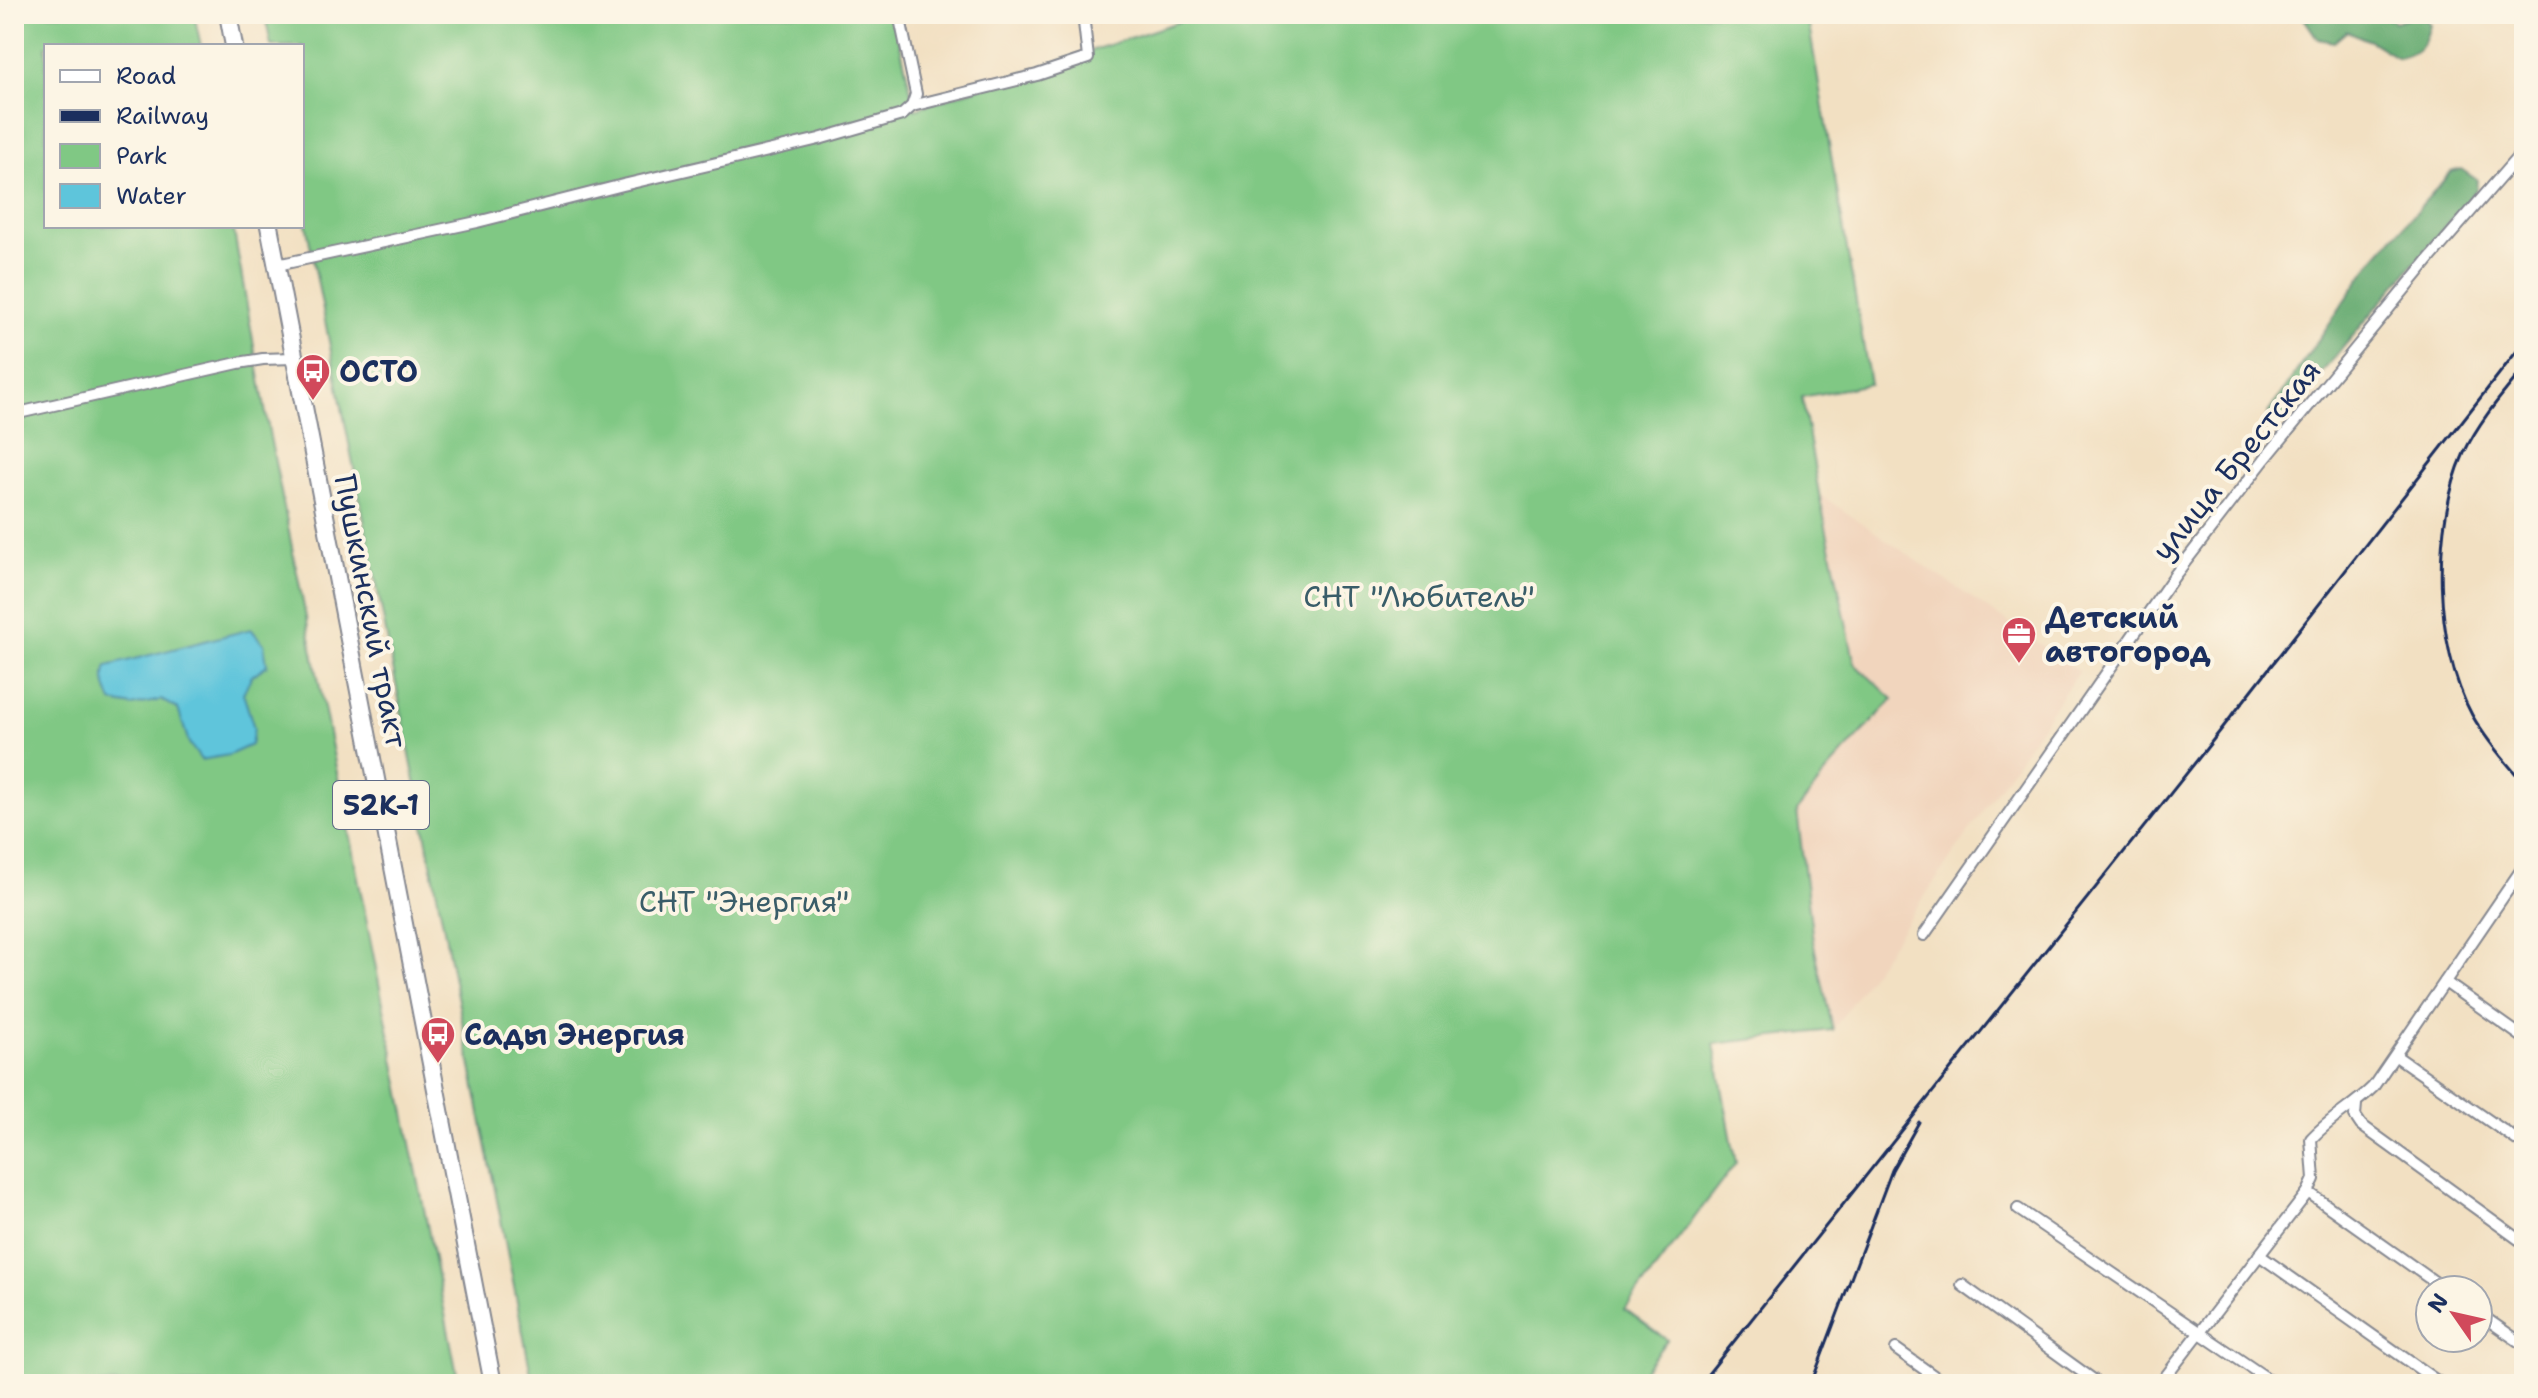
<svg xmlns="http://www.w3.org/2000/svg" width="2538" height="1398" viewBox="0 0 2538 1398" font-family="'Shantell Sans',sans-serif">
  <rect width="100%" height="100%" fill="#fcf5e5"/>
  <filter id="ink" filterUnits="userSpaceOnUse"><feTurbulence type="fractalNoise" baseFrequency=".0125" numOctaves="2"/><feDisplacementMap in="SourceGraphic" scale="16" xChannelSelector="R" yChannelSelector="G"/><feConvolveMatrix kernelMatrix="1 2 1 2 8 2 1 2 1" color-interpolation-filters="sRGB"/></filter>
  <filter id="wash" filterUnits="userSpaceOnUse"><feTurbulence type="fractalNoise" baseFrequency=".006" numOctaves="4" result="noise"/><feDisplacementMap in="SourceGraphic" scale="32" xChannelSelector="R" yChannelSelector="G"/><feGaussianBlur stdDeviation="1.8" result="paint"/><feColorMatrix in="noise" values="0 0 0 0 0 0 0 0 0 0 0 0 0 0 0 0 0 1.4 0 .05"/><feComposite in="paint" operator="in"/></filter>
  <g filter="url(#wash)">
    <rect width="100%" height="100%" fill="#f2e0c2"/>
    <path fill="#f1d5bd" d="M1819,494l260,177 -246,359 -20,-89 -16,-130 36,-47 59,-65 -35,-33 -3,-6z"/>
    <g fill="#80c884" stroke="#4e7c71" stroke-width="2">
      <path d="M14,14h180l7,32h-155v180h187l37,211 189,947h-445z"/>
      <path d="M265,14h628l22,95 287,-95h605l63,370 -68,13 17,97 35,166 3,6 36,33 -60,65 -36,47 16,130 20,89 -119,14 22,119 -111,146 42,31 -34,44h-1100l-231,-1181v-157h-31z"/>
    </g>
    <g fill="#68ac72" stroke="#426e68" stroke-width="2">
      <path d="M2301,14h83l10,8 26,-8 10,10c-5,22 -10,29 -32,34l-28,-17 -23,-10 -13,11 -16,-3z"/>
      <path d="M2461,169l16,11 -1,10 -196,232 -11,3 -1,-12 105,-153 78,-88z"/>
    </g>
    <path fill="#5ec5db" stroke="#3c7a9c" stroke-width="2" d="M251,629l13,15 3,21 -15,11 -9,17 11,35 -3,17 -22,10 -28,5 -12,-17 -11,-34 -17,-9 -29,6 -20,-4c-5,-12 -10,-23 -5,-36z"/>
  </g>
  <g filter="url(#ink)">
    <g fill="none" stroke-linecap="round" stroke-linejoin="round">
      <g stroke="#868890" stroke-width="14">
        <g id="minor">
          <path d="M912,106l125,-31 51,-17 -5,-44"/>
          <path d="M277,265l200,-43 146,-37 196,-46 83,-24 10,-9 4,-12 -17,-80"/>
          <path d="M14,414l224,-51 25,-4 30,-1"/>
          <path d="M1924,935l251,-360 89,-115 167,-203 93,-107"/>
          <path d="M2445,982l79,56"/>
          <path d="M2396,1056l128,89"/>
          <path d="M2356,1104l-1,12 6,9 163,118"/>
          <path d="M2308,1192l138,98"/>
          <path d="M2018,1209l257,175"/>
          <path d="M2259,1255l182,129"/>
          <path d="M1962,1285l137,99"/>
          <path d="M2478,1313l46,32"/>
          <path d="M1896,1349l49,35"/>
          <path d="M2160,1384l148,-192 6,-13 -3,-40c18,-20 43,-33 62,-52l151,-221"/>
        </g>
      </g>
      <g stroke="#868890" stroke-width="20">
        <g id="primary">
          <path d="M228,14l6,32"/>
          <path d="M269,226l224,1158"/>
        </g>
      </g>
      <use href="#minor" stroke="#fff" stroke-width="10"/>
      <use href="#primary" stroke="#fff" stroke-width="16"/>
      <g stroke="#1b2f5e" stroke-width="3">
        <path d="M2524,368c-22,27 -45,53 -60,85 -33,73 -30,192 8,262 14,25 33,47 52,68"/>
        <path d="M1700,1384l506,-635 318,-407"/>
        <path d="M1811,1384l81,-214 27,-48"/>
      </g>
    </g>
  </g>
  <defs>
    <g id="bus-pin" transform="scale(1.8)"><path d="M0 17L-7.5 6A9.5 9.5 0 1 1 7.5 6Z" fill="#d1495b" stroke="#fcf5e5"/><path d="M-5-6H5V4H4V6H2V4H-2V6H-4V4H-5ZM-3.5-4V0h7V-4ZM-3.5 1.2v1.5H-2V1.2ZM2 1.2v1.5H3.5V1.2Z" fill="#fff"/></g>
    <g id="office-pin" transform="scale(1.8)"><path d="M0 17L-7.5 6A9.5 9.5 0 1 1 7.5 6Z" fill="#d1495b" stroke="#fcf5e5"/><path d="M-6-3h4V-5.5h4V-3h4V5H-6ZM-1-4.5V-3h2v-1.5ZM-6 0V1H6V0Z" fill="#fff"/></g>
  </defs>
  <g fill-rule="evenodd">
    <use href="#bus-pin" x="313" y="371"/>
    <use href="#office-pin" x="2019" y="634"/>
    <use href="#bus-pin" x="438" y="1034"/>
  </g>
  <g text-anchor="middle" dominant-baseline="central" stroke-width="8" stroke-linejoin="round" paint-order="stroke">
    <rect fill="#fcf5e5" stroke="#5e6a86" stroke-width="2" x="333" y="781" width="96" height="48" rx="6"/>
    <g font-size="28" font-weight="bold" fill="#1b2f5e">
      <text x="381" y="805">52К-1</text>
    </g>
    <g font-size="30" font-weight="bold" fill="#1b2f5e" stroke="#fcf5e5" text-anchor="start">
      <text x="339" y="371">ОСТО</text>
      <text x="2045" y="617">Детский<tspan x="2045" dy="34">автогород</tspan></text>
      <text x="464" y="1034">Сады Энергия</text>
    </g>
    <g font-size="30" fill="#1b2f5e" stroke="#fcf5e5">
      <text transform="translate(2236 460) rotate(-51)">улица Брестская</text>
      <text transform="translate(371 611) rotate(79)">Пушкинский тракт</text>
    </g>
    <g font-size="30" fill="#395d69" stroke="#fcf5e5">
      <text x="1419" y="596">СНТ "Любитель"</text>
      <text x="744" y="901">СНТ "Энергия"</text>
    </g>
  </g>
  <rect width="2538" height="1398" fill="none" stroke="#fcf5e5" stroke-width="48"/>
  <rect x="44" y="44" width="260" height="184" fill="#fcf5e5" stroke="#a2a6af" stroke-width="2"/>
  <rect x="60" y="70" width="40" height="12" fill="#ffffff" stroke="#a2a6af" stroke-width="2"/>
  <text x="116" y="84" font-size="24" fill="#1b2f5e">Road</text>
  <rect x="60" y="110" width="40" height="12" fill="#1b2f5e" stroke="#a2a6af" stroke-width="2"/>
  <text x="116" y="124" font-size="24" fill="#1b2f5e">Railway</text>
  <rect x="60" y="144" width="40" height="24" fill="#80c884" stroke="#a2a6af" stroke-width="2"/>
  <text x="116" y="164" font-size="24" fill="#1b2f5e">Park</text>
  <rect x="60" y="184" width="40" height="24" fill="#5ec5db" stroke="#a2a6af" stroke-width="2"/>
  <text x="116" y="204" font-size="24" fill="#1b2f5e">Water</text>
  <g transform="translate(2454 1314) rotate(304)"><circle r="38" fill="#fcf5e5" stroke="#a2a6af" stroke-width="2"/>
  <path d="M0-6L14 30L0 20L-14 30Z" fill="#d1495b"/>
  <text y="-12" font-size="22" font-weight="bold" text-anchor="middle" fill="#1b2f5e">N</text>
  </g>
</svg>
